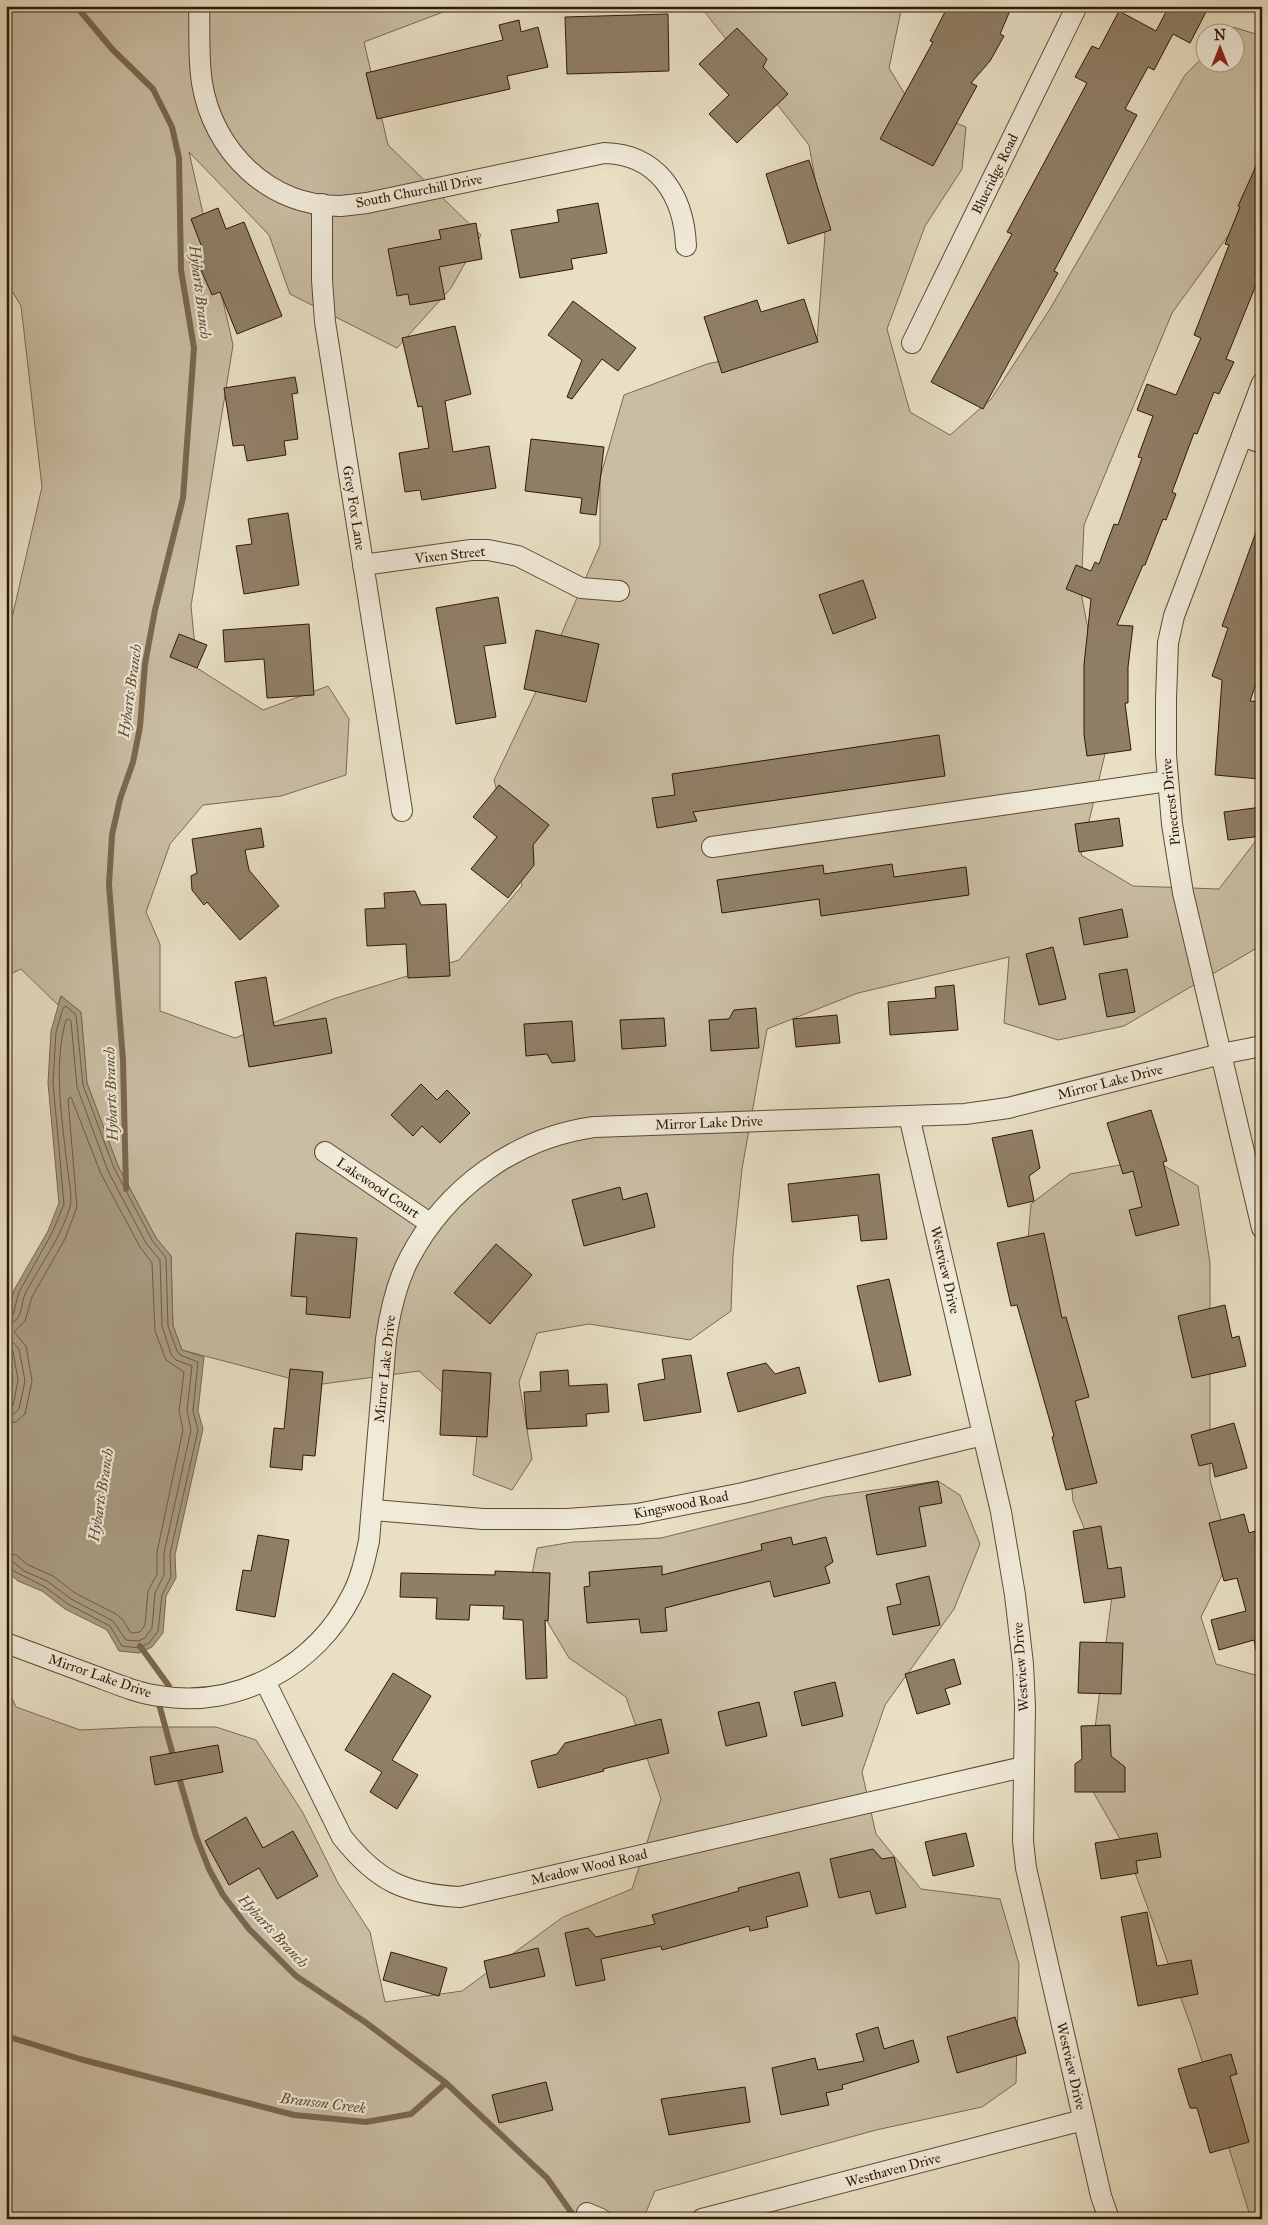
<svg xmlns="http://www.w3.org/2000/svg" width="1268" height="2225" viewBox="0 0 1268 2225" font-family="'IM FELL Great Primer',serif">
  <rect width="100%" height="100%" fill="#e8dfc4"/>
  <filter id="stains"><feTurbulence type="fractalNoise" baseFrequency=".004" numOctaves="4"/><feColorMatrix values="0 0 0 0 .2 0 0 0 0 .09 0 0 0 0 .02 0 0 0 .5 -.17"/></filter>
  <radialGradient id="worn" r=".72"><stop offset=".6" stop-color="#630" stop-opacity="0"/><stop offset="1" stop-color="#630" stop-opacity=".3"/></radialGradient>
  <g fill="#c9bda3" stroke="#7c6a52">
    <path d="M6,6h453l-95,36 24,103 93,90 -30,53 -54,60 -107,-54 -21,-59 -80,-83 44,193 -42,261 6,62 66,42 65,-24 21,33 -3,56 -65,21 -78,9 -33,39 -24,68 14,32v67l75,27 98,-39 126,-39 63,-74 -28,-106 47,-99 59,-136v-67l24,-83 83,-31 110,-24 8,-105 -16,-90 -109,-139h202l-13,62 23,38 54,21 -4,42 -37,57 -38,103 23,83 40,23 41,-36 59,-90 135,-234 20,-20 1,7h30v-30h-8l5,-5 29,9v153l-90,124 -88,212 -3,68 28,144 -28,118 52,31 86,3 39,-51 4,-21v128l-138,81 -66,14 -54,-17 5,-66 -151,36 -91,36 -25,140 -9,87 -2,55 -41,29 -101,-16 -52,9 -18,49 13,77 -20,31 -39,-15 5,-50 -59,-54 -104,14 -133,-35 -9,-24 -2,-70 -15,-18 -38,-72 -31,-83 -6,-71 -20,-16 -3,9 -37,-36 -15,7v-332l36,-157 -21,-181 -15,-25z"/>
    <path d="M1153,1159l45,27 12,77v217l21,77 -30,60 15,47 46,13v542h-11l-59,-190 -65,-178 -39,-68 24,-187 -39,-95 -12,-134 -36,-92 6,-71 39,-30z"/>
    <path d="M938,1481l22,14 20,49 -26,65 -69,96 -23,67 14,62 45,55 79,10 19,65 -3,119 -34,24 -106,23 -221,61 -12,28h-637v-534l10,22 64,23 62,-3h74l40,13 47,73 35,70 32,49 15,70 77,-11 101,-74 69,-28 29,-90 -35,-102 -57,-39 -40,-67 8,-43 36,-6 88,-4 164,-41z"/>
  </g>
  <path fill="#a99b82" stroke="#79674f" d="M61,996l20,16 6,71 31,83 38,72 15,18 2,70 9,24 22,7 -6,54 5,18 -28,126 1,23 -10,18 -3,37 -11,14 -13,6 -20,-2 -12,-21 -42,-21 -23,-18 -24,-10 -12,-10v-154l7,-37 -4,-17 -2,-44 7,-29 34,-59 11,-28 -11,-120 3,-52z"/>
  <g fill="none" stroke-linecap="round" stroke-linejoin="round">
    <g stroke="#6c5a42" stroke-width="1">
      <path d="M6,1318l7,-3 6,-23 33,-59 12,-29 -11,-121 3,-51 7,-24 3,-2 10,9 7,70 31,83 38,72 14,18 2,68 9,25 3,4 18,7 -5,49 5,19 -28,124 1,23 -9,18 -4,36 -9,12 -10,5 -17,-2 -12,-20 -42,-22 -23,-17 -39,-20"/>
      <path d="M6,1324c18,-1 14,-21 20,-32 15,-28 35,-55 44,-85 3,-12 -2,-30 -3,-42 -5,-47 -14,-99 -1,-145l3,-1 2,2 6,66 31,84 38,72 14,17 2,66 9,28 5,6 16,6 -5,45 4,19 -27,123v22l-9,18 -3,35 -7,10 -7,3 -12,-1 -13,-19 -42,-22 -24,-18 -23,-10 -11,-9 -7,-1"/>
      <path d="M6,1341l8,2 5,6 6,32 -6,28 -5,5 -8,2"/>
      <path d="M6,1347l7,4 5,29 -5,26 -7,4"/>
      <path d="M6,1424l10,-2 9,-8 7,-33 -6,-35 -12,-14 11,-11 7,-24 33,-58 12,-32 -9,-108 3,-2 30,77 39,73 12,16 3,68 11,29 18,12 -5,39 4,19 -26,122v22l-9,17 -3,34 -5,7 -9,1 -9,-14 -6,-5 -41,-21 -22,-17 -25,-11 -12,-10 -10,-2"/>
    </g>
    <g stroke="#79674f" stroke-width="6">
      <path d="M76,6l36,43 41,40 19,38 7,31 2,112 13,78 -11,150 -28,112 -10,54 -5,63 -7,35 -13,37 -8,36 -3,50 14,175 3,129"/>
      <path d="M140,1646l29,40 -10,18 15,55"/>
      <path d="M178,1774l18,62 13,33 14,26 26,34 47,47 69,46 81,61 101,95 29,41"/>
      <path d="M6,2036l74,23 214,56 72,7 45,-8 35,-31"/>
    </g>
  </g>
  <g fill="#907f67" stroke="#301802">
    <path d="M948,6h64l-12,28 4,2 -14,25 -19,22 6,3 -44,80 -53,-27 53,-97 -3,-1z"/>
    <path d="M1169,6h40l-19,37 -17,-9 -19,36 -6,-3 -23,42 12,6 -83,156 4,2 -75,136 -52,-27 81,-148 -5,-2 80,-149 -12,-6 17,-31 7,3 20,-38 37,20z"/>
    <path d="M668,14l1,57 -102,3 -2,-57z"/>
    <path d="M519,20l2,12 17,-5 10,40 -41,9 3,13 -133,30 -11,-46 137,-33 -4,-15z"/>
    <path d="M737,28l30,31 -4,8 25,27 -51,49 -28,-29 20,-19 -30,-31z"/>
    <path d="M1262,153v105l-7,15 5,2 -34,84 8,3 -15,32 -5,-2 -17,42 -3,-1 -22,59 4,2 -10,26 -3,-1 -18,46h-2l-26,60 16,1 -5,41v36h-3l6,47 -44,6 -3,-22v-69l7,-66 -25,-10 10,-24 15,6 4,-9 4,2 15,-40 4,1 24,-67 -4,-1 15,-41 -16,-6 10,-26 29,11 25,-57 -7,-3 35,-90 -4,-1 15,-37 -2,-1z"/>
    <path d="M809,160l22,70 -43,14 -22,-70z"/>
    <path d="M598,203l9,50 -36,6 2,10 -53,9 -9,-48 48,-8 -2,-12z"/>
    <path d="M218,208l8,21 18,-7 38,94 -45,18 -17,-42 -8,3 -11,-25 -6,5 -8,-19 16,-6 -12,-31z"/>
    <path d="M476,223l6,36 -43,8 6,32 -35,6 -2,-11 -11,2 -9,-47 53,-10 -2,-9z"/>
    <path d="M804,299l14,43 -96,31 -18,-56 53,-17 4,12z"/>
    <path d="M573,301l63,47 -18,23 -16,-12 -30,40 -5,-2 15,-37 -34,-25z"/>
    <path d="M455,326l16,68 -26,7 8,51 36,-6 7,42 -74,12 -2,-10 -15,2 -6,-39 30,-5 -7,-42 -4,1 -16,-69z"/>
    <path d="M295,377l3,16 -6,1 6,45 -14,2 2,14 -39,6 -3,-16 -11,1 -9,-58z"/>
    <path d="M531,439l73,8 -8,68 -16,-2 2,-15 -57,-7z"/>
    <path d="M288,513l11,72 -55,9 -8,-48 16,-2 -4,-25z"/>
    <path d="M1260,521h2v146l-12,34 12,1 -2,77 -45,-4 7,-95 -10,-4 16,-48 -6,-2z"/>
    <path d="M863,580l13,38 -43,16 -14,-39z"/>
    <path d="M498,597l8,46 -22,3 12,71 -40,7 -20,-116z"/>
    <path d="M309,624l5,71 -47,3 -3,-39 -39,3 -2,-32z"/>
    <path d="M536,630l63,14 -13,58 -62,-13z"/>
    <path d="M179,634l28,11 -10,23 -27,-11z"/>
    <path d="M939,735l6,41 -252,36 4,9 -40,7 -5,-30 23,-3 -3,-21z"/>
    <path d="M499,785l50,40 -16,20 1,20 -26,33 -37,-29 26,-32 -24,-20z"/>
    <path d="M1262,807v29l-34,4 -4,-28z"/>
    <path d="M1119,818l4,28 -44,6 -4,-28z"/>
    <path d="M261,828l3,19 -19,3 4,20 30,36 -39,34 -33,-38 -3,3 -12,-15 -1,-14 6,-3 -5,-34z"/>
    <path d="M892,864l2,13 72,-10 3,28 -148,21 -2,-17 -97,14 -5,-33 106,-15 1,9z"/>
    <path d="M415,891l6,14 25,-1 4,72 -42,2 -2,-34 -39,2 -2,-37 20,-1 -1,-15z"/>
    <path d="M1122,909l6,28 -44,8 -5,-27z"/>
    <path d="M1053,947l13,52 -27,6 -13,-51z"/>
    <path d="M1127,969l8,43 -28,5 -8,-43z"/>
    <path d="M266,977l8,49 52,-8 6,35 -83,14 -14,-85z"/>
    <path d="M954,985l4,45 -68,5 -2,-33 48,-4 -1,-11z"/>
    <path d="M756,1008l3,40 -48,3 -2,-31 20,-1 5,-9z"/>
    <path d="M837,1015l3,28 -44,4 -3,-28z"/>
    <path d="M664,1018l2,28 -44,3 -2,-29z"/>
    <path d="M572,1021l3,40 -23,2 -5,-9 -21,2 -2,-32z"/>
    <path d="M421,1084l16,16 10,-10 23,23 -30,30 -18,-17 -9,10 -22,-21z"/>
    <path d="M1151,1110l16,51 -4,1 16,63 -43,11 -7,-26 13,-3 -9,-36 -10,3 -16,-51z"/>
    <path d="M1032,1130l8,38 -11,8 5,25 -26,6 -16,-69z"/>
    <path d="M879,1174l8,65 -26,2 -3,-26 -66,7 -4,-38z"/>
    <path d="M620,1187l3,13 24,-7 8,34 -71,19 -12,-46z"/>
    <path d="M296,1233l61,5 -7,80 -44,-4 1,-17 -16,-1z"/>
    <path d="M1044,1233l18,85 4,-1 23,80 -14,4 22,82 -31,7 -14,-53 2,-1 -37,-131 -6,1 -14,-63z"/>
    <path d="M496,1244l36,31 -42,49 -36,-31z"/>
    <path d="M889,1279l22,96 -32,7 -22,-96z"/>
    <path d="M1225,1305l7,33 7,-2 7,30 -54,12 -14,-62z"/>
    <path d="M691,1355l10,57 -57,9 -6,-37 27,-5 -3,-20z"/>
    <path d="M766,1363l9,11 24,-7 7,26 -68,19 -11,-39z"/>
    <path d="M290,1369l33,3 -8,84 -12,-1 -1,15 -32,-3 4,-39 10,1z"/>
    <path d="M443,1370l48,3 -4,64 -47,-2z"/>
    <path d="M568,1370l1,16 38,-2 2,28 -23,2 1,12 -60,3 -3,-37 17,-1 -1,-19z"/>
    <path d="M1234,1423l13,45 -32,9 -3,-14 -13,3 -8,-31z"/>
    <path d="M938,1481l4,22 -23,4 7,39 -49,9 -11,-60z"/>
    <path d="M1244,1514l5,19 13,-4v121l-6,1 -2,-11 -35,10 -8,-30 35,-9 -9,-33 -13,3 -15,-58z"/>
    <path d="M1101,1526l7,43 13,-2 4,30 -41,6 -11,-72z"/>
    <path d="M258,1535l31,5 -14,77 -39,-7 7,-40 8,1z"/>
    <path d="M791,1537l2,8 33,-8 7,25 -8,5 5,16 -56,14 -4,-16 -105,27 2,23 -26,2 -2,-14 -52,4 -3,-36 6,-1 -1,-14 73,-6v9l100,-25 -1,-6z"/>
    <path d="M495,1571l55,2 -2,48 -3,-1 2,58 -21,1 -3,-59 -20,-1 1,-13 -34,-1 -1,15 -33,-1 1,-21 -37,-1 1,-24 94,2z"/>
    <path d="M929,1576l11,49 -47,10 -6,-28 14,-3 -5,-20z"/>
    <path d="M1080,1642l43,1 -2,51 -43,-1z"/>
    <path d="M954,1659l7,25 -16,5 5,15 -33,10 -12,-40z"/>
    <path d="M393,1673l38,23 -39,64 26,15 -21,34 -27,-17 12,-20 -37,-22z"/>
    <path d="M835,1682l8,34 -41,10 -8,-34z"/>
    <path d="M759,1702l8,34 -41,10 -8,-34z"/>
    <path d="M661,1719l8,34 -66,16 1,2 -66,17 -7,-27 26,-7 8,-11z"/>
    <path d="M1110,1725l1,31 14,11v25h-50v-28l7,-5 -1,-33z"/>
    <path d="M218,1745l5,27 -68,13 -5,-28z"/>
    <path d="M246,1817l17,31 30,-17 25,45 -41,23 -18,-31 -30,17 -24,-44z"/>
    <path d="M966,1833l8,33 -41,10 -8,-34z"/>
    <path d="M1157,1833l4,24 -25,4 2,12 -37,6 -6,-36z"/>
    <path d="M873,1849l9,10 12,-2 12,50 -30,7 -6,-23 -31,7 -9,-39z"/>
    <path d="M799,1872l9,34 -42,11 2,10 -18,4 -1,-5 -87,24 -1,-4 -60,13 4,21 -29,6 -11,-53 23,-5 8,9 59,-13 -3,-9 87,-24 -1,-3z"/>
    <path d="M1147,1912l10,54 34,-6 7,34 -60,12 -17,-89z"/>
    <path d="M538,1948l7,28 -55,12 -6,-27z"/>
    <path d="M391,1952l56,16 -8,28 -56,-16z"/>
    <path d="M1015,2017l11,36 -69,20 -10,-36z"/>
    <path d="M878,2027l6,22 29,-9 6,22 -77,23 1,4 -17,4 3,12 -48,10 -9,-47 43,-10 3,12 46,-9 -8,-27z"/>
    <path d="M1231,2054l6,20 -7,2 19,66 -39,11 -13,-45h-7l-12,-39z"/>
    <path d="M546,2082l7,28 -54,13 -7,-28z"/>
    <path d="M745,2087l5,35 -81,13 -8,-36z"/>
  </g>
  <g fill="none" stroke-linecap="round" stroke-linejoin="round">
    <g stroke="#5e4a32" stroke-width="22">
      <g id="minor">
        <path d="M199,6c1,25 -1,52 3,77 11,68 67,124 139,123 9,-1 18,-2 26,-3l237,-50c54,1 80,43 82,93"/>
        <path d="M322,204v76l3,42 77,489"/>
        <path d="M912,343l165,-337"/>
        <path d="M1262,383l-88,233 -6,27 -2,56v56l6,69 11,69 79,335"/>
        <path d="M1242,436l20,7"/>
        <path d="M363,565l108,-15h17l30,6 63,32 38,3"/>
        <path d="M712,847l456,-66"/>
        <path d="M909,1116l92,396 14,83 8,69 2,42 -2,135 3,27 75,328 8,23"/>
        <path d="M325,1152l106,72"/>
        <path d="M373,1510l110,9h84l70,-5 106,-21 240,-58"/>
        <path d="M6,1643c29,11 57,21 86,32 22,8 44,18 68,21 79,13 157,-31 192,-101 9,-17 13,-36 17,-54l17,-202c4,-27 10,-55 23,-80 37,-71 106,-121 185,-132l371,-13 43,-6 213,-54 41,-8"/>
        <path d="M265,1681l77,156c35,44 62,57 118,60l563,-130"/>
        <path d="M587,2213l14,6"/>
        <path d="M702,2219l381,-99"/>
      </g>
    </g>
    <use href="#minor" stroke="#f0ead9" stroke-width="20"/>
  </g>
  <g text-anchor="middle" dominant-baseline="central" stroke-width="4.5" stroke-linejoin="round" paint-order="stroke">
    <g font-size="14" fill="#301802" stroke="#f0ead9">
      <text transform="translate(995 174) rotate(-64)">Blueridge Road</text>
      <text transform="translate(419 191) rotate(-11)">South Churchill Drive</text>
      <text transform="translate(354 508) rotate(81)">Grey Fox Lane</text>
      <text transform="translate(450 555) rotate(-6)">Vixen Street</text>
      <text transform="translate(1171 802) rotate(-96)">Pinecrest Drive</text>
      <text transform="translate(1110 1082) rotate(-14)">Mirror Lake Drive</text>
      <text transform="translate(709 1123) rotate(-2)">Mirror Lake Drive</text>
      <text transform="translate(378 1188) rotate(34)">Lakewood Court</text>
      <text transform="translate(945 1270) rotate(77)">Westview Drive</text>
      <text transform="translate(385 1369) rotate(-84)">Mirror Lake Drive</text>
      <text transform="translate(681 1505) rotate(-11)">Kingswood Road</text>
      <text transform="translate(1021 1667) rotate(-94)">Westview Drive</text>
      <text transform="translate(100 1676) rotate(19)">Mirror Lake Drive</text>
      <text transform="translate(589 1867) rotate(-13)">Meadow Wood Road</text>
      <text transform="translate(1071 2066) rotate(77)">Westview Drive</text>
      <text transform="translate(893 2170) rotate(-15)">Westhaven Drive</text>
    </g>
    <g font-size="15" font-style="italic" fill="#604c35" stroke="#f0ead9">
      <text transform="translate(200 292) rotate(83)">Hybarts Branch</text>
      <text transform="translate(130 691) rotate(-82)">Hybarts Branch</text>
      <text transform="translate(111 1094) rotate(-92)">Hybarts Branch</text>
      <text transform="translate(101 1495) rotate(-81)">Hybarts Branch</text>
      <text transform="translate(273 1931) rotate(47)">Hybarts Branch</text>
      <text transform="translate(323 2103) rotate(7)">Branson Creek</text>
    </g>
  </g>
  <rect width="1268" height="2225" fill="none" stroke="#e8dfc4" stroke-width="25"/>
  <rect x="8" y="8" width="1253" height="2210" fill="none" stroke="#301802" stroke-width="2.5"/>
  <rect x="12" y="12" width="1243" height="2200" fill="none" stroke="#301802"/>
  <g transform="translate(1220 48)"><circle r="24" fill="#f0ead9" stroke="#a39683"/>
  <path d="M0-4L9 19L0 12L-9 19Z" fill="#8f2418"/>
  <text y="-8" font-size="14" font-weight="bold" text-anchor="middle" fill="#301802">N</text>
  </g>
  <rect width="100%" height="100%" filter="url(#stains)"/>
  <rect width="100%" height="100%" fill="url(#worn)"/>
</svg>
